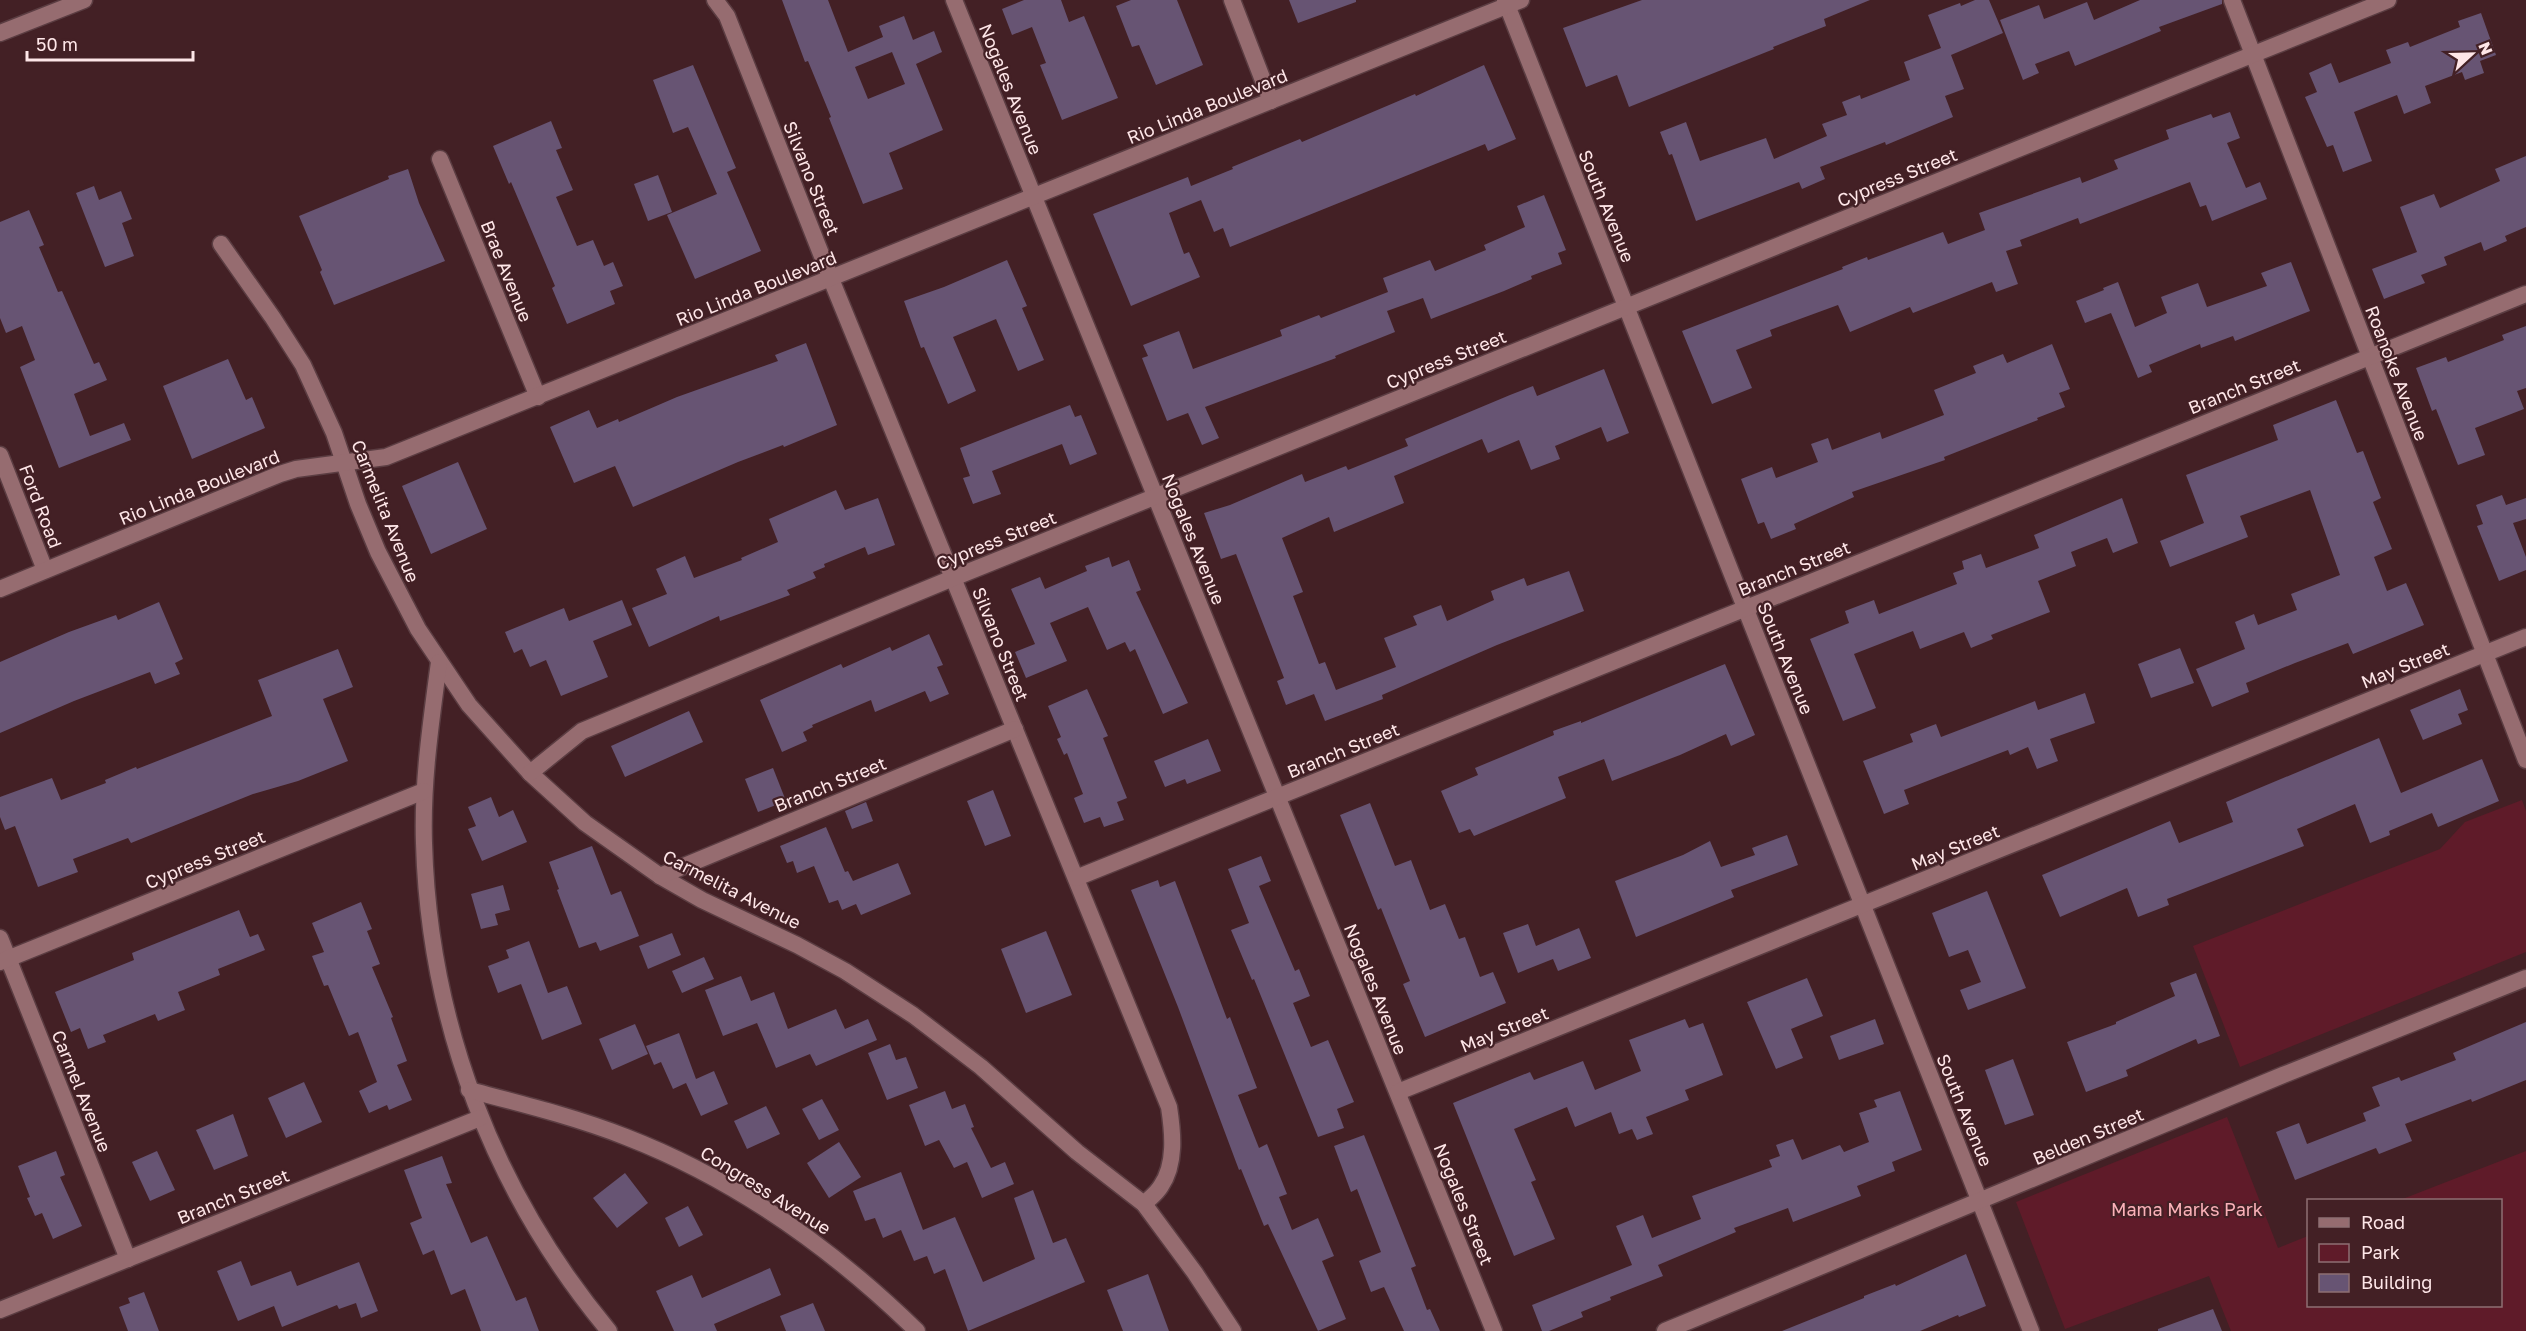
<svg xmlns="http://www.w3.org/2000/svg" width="2526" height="1331" viewBox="0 0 2526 1331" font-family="'Golos Text',sans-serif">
  <rect width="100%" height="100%" fill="#432025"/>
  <g fill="#5f1b29">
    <path d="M2522,800l4,11v141l-286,115 -47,-121 247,-97 25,-27z"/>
    <path d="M2227,1117l51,131 30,-12v70h192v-106h-100l126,-49v180h-295l-22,-55 -144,53 -49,-127z"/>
  </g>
  <g fill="#675473" fill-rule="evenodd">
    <path d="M782,0h46l20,52 35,-15 -4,-11 25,-10 9,24 21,-9 8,21 -26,12 27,66 -54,23 14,36 -40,15 -34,-86 2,-1 -23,-56 -3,1zM892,52l13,32 -37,15 -13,-32z"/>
    <path d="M1024,0h37l8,22 15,-6 34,82 -56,22 -22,-55 6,-2 -14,-36 -20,8 -10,-26z"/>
    <path d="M1131,0h46l26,65 -47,20 -17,-40 -7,2 -16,-41z"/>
    <path d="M1289,0h67v2l-58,21z"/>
    <path d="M1642,0h228l-46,19 2,7 -53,21 1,2 -145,58 -12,-32 -31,12 -23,-59z"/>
    <path d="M1975,0h14l14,33 -52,22 13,34 -19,7 8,21 -67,28 -1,-3 -65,25 5,12 -23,10 -3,-7 -103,39 -24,-67 -3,1 -9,-23 26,-10 14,39 66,-23 8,21 53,-23 -5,-12 25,-9 -5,-13 18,-7 1,4 49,-19 -6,-18 37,-14 -13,-33 32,-12 1,3z"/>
    <path d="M2140,0h82v4l-63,23 2,4 -86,35 -6,-15 -34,13 4,9 -16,7 -23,-60 39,-15 5,14 43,-17 7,18z"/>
    <path d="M2481,13l15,42 -16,6 4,12 -19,7 -3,-8 -37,14 6,17 -27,11 -7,-19 -43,17 18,49 -29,11 -10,-27 -6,2 -22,-50 12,-5 -8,-19 22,-10 8,20 52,-20 -5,-13 22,-8 2,5 50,-20 -2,-6z"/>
    <path d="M693,65l43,103 -9,4 34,79 -66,28 -28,-64 50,-21 -29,-67 -15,6 -20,-53z"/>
    <path d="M1484,65l32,74 -28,12 -3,-7 -255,103 -7,-19 -9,4 -13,-32 -32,13 15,41 5,-2 11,25 -69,29 -38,-92 95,-37 3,9 42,-17 -1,-2 68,-28 2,3 113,-48 1,2z"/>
    <path d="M2230,112l10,26 -13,5 19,45 14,-6 7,17 -55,22 -6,-16 -6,2 -10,-25 -110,42 -2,-6 -58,22 2,6 -16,5 12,33 -22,8 -4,-10 -79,31 -3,-6 -60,25 -12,-27 -68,25 2,6 -36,14 16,38 -40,16 -30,-73 161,-62 -1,-2 25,-10 1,3 75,-28 5,12 37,-14 -6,-17 101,-36 2,6 36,-14 -4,-9 55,-21 -3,-9 45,-16 2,4z"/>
    <path d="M551,121l11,27 -6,2 17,40 -17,7 21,49 16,-6 11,26 9,-4 10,24 -13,5 5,13 -48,20 -15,-36 3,-2 -44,-104 -2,2 -16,-38z"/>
    <path d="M2526,156v71l-21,9 2,5 -23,10 -3,-9 -37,15 3,8 -26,10 4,8 -41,16 -12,-30 45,-17 -17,-45 34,-13 6,14 60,-27 -5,-12z"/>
    <path d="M408,169l11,34 26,58 -111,44 -14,-33 2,-2 -23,-54 90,-37 -1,-3z"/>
    <path d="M658,175l14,37 -24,9 -14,-37z"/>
    <path d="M94,186l5,14 22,-9 11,28 -10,4 12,33 -29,11 -29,-74z"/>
    <path d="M1544,195l22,55 -8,3 4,11 -31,12 1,3 -28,12 -73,28 -8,-21 -36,13 8,21 -60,24 1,2 -131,49 14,31 -17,7 -14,-32 -21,8 -25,-63 6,-2 -5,-11 36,-14 14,38 89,-33 -2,-6 39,-15 2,3 67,-26 -5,-14 47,-18 5,11 51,-21 -2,-5 41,-18 -8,-21z"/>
    <path d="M29,210l15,35 -5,2 19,45 4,-1 32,73 5,-2 8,18 -33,14 16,42 34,-13 7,17 -72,28 -39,-101 15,-7 -13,-34 -16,7 -6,-15v-96z"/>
    <path d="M1007,260l20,46 -5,2 22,52 -26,11 -22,-52 -43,18 23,54 -28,13 -24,-57 -3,1 -17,-47 40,-14z"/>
    <path d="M2291,262l19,49 -75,30 -2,-5 -32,12 -1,-4 -51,21 3,7 -14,6 -27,-65 -26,10 -9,-22 28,-11 -1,-2 15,-6 17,45 32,-14 -6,-16 37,-14 9,24 60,-21 -6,-13z"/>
    <path d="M2526,326v62l-9,3 7,18 -49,19 10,27 -27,10 -22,-56 -4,2 -16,-43 30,-11 2,5 56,-22 -2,-5z"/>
    <path d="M806,343l31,82 -53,22 -1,-2 -45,17 -105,45 -18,-41 -41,17 -24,-56 39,-17 8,18 21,-9 1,3 58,-25 101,-36 -3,-6z"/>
    <path d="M2052,344l18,45 -11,4 6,14 -28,11 1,2 -94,37 1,3 -93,32 2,5 -60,27 2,5 -25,10 -7,-17 -6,2 -17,-45 31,-12 4,11 42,-16 -7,-18 17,-6 4,12 48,-18 2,7 62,-24 -10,-25 42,-17 -3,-7 30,-12 4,9z"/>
    <path d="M228,359l18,41 6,-3 13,31 -73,31 -29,-73z"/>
    <path d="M1604,369l25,64 -22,9 -6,-15 -46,19 5,13 -29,11 -12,-30 -31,13 -6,-14 -88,37 10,27 -70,29 -5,-15 -47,21 21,54 -10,4 26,68 6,-2 11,28 60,-23 -12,-29 33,-13 -4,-9 28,-11 6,16 47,-21 -3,-9 33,-13 3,8 42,-15 15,40 -87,34 -115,50 1,4 -58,22 -11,-27 -28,11 -9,-24 7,-3 -48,-124 -15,5 -17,-46 26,-8 72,-31 3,8 41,-16 2,4 60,-24 -3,-7 105,-44 23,-9 4,10z"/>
    <path d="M2336,400l21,53 6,-2 18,47 -8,4 19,47 -18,8 13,34 19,-8 18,42 -71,29 -5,-11 -53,20 -49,20 3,9 -37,15 -16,-38 49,-20 -10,-27 19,-8 4,11 39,-15 -6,-16 49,-19 -30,-85 -70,26 8,21 -78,30 -10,-26 44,-18 -18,-48 92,-35 -5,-15z"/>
    <path d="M1070,405l5,12 6,-2 16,39 -27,11 -8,-21 -70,27 9,23 -28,10 -10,-26 7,-2 -10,-28z"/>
    <path d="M458,462l29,67 -56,25 -29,-68z"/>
    <path d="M836,490l9,20 33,-12 17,47 -27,10 -3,-8 -41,17 1,3 -12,5 3,6 -29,12 3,5 -70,26 -1,-5 -70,31 -17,-39 35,-14 -11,-25 29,-13 9,22 48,-18 -1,-2 37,-16 -9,-23z"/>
    <path d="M2502,495l4,10 20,-7v21l-13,4 13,34v13l-27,11 -22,-55 6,-2 -7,-19z"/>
    <path d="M2122,498l16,45 -25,10 -6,-15 -36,14 5,14 -38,15 12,31 -59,23 2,4 -22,9 -7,-16 -44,17 -7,-18 -59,23 22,54 -33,13 -33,-82 39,-16 -4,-12 29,-11 5,14 78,-30 -4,-11 11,-4 -2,-8 19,-7 5,14 53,-20 -5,-13z"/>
    <path d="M1109,557l3,10 17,-7 12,30 -5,2 52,111 -25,11 -28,-65 -5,3 -5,-10 -18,8 -19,-43 -38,16 17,38 -41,17 -11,-26 20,-8 -24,-55 29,-12 5,12 42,-18 -2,-5z"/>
    <path d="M622,600l10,25 -39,16 15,36 -47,19 -15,-36 -16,7 -8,-18 -8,4 -9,-21 59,-24 5,13z"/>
    <path d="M159,602l24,57 -8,4 5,11 -25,10 -5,-12 -76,29 -74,32v-71l69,-30 47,-17 2,5z"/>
    <path d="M929,634l14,31 -6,2 12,27 -19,8 -5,-11 -50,21 -4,-12 -59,25 1,2 -10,5 4,9 -25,11 -22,-52 81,-36 2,4 47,-21 2,4z"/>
    <path d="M2180,648l14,35 -43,15 -13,-34z"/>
    <path d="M338,649l15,38 -30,12 25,62 -50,20 -45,13 -122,49 -3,-5 -55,21 5,13 -40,15 -23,-61 -10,4 -5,-13v-20l52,-19 9,22 45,-17 -1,-3 31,-13 1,2 135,-53 -14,-36z"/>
    <path d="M1725,664l30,71 -24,11 -5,-12 -46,21 -68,26 -8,-22 -46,18 8,21 -92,38 -4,-7 -11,4 -18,-42 37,-16 -3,-7 79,-33 -1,-4 28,-10v2z"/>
    <path d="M1087,689l21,47 -5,2 24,60 -10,4 7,18 -20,7 -4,-10 -16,6 -10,-25 9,-4 -16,-41 -3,2 -7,-16 4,-2 -13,-31z"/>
    <path d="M2460,689l8,21 -10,4 4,10 -39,16 -13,-30z"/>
    <path d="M2085,693l10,30 -45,16 8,22 -21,8 -9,-22 -18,8 -2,-5 -104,40 5,14 -25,10 -21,-53 50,-19 -3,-8 26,-10 5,13 94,-36 3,9z"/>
    <path d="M689,711l14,31 -78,35 -14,-31z"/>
    <path d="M2379,738l22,55 81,-34 17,42 -61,26 -6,-14 -43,18 1,4 -20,8 -15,-39 -58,25 7,17 -137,53 2,6 -31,12 -11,-29 -67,29 -18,-42 128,-54 9,22 54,-21 -7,-20z"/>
    <path d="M1208,739l13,32 -34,13 -2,-5 -20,8 -11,-26z"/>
    <path d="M773,768l13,33 -28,11 -13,-33z"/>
    <path d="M993,790l18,46 -26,10 -18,-45z"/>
    <path d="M491,797l8,20 14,-7 14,32 -45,19 -14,-32 8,-3 -8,-19z"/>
    <path d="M866,802l7,19 -21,8 -7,-18z"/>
    <path d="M1370,803l25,63 16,-6 19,50 15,-6 14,35 6,-2 15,40 13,-5 13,31 -81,34 -22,-53 7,-3 -29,-73 -3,2 -38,-95z"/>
    <path d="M826,827l19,45 3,-1 5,10 45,-18 13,31 -50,21 -5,-11 -14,6 -4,-10 -9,3 -15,-37 -17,7 -4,-12 -6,2 -7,-17z"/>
    <path d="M1787,835l11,30 -67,25 3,7 -98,40 -21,-56 68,-26 27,-14 11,26 34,-12 -3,-7z"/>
    <path d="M592,846l19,49 10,-4 18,45 -39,15 -4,-9 -17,6 -22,-58 2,-1 -10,-27z"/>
    <path d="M1261,856l10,25 -12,5 36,85 4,-2 11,27 -17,7 18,44 17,-7 26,62 -17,7 7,19 -26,9 -64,-158 -2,1 -21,-50 18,-7 -21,-54z"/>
    <path d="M1158,880l2,7 15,-6 52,138 3,-2 27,71 -19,7 21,53 8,-4 20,50 -8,3 13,33 26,-12 16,38 -12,5 24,58 -28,12 -50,-107 -4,2 -23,-57 -2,1 -61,-163 -47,-117z"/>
    <path d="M503,885l7,25 -15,4 3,11 -17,4 -10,-35z"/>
    <path d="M1987,891l39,97 -58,22 -8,-20 21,-8 -13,-32 -19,7 -17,-44z"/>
    <path d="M361,902l11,27 -5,2 13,33 -8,3 21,50 -2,1 16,43 -10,4 15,35 -23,10 -2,-5 -18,8 -10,-22 18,-9 -19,-50 -9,4 -21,-51 -4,1 -12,-30 12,-4 -12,-29z"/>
    <path d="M239,910l11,27 8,-3 7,16 -47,19 2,6 -42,17 7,18 -27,11 -3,-7 -52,21 3,7 -18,7 -8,-21 -9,4 -16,-40 79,-32 -2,-7z"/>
    <path d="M1528,924l8,22 43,-18 12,30 -33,13 -5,-12 -35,14 -15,-40z"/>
    <path d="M1046,931l26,64 -46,18 -25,-64z"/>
    <path d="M672,933l9,22 -33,14 -9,-23z"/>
    <path d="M529,941l19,52 19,-7 15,38 -40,16 -21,-56 -23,9 -10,-27 21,-8 -3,-8z"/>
    <path d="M704,957l10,22 -32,14 -10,-22z"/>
    <path d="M2196,973l24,63 -22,8 -2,-5 -70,31 2,6 -42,16 -19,-50 49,-18v-2l59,-26 -5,-13z"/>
    <path d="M741,976l10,25 23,-9 14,37 48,-20 9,20 23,-10 9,21 -61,26 -6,-12 -34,14 -19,-45 -34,13 -18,-46z"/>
    <path d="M1807,978l16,38 -32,13 12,29 -27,11 -29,-67z"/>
    <path d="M1685,1019l4,9 14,-5 20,52 -38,15 4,10 -43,17 7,17 -16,6 -5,-11 -13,5 -8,-22 -36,15 -8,-20 -53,22 22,51 -5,2 24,57 -41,17 -61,-153 77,-31 4,8 49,-19 12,29 46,-19 -12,-31z"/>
    <path d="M1875,1019l9,25 -45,16 -9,-24z"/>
    <path d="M2526,1022v58l-54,22 -1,-3 -66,25 7,17 -33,13 -3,-6 -81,32 -19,-48 23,-9 8,21 59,-23 -3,-8 17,-7 -8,-19 27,-10 2,4 55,-21 -3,-7z"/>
    <path d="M635,1024l13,30 -36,16 -13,-31z"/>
    <path d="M679,1033l17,46 18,-8 14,33 -27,12 -15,-33 -13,6 -12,-27 -7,3 -8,-19z"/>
    <path d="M890,1044l6,16 10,-3 12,31 -31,12 -19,-47z"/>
    <path d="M2013,1059l21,56 -29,10 -20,-55z"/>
    <path d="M304,1082l18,40 -36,16 -18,-40z"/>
    <path d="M945,1091l7,18 13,-5 9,23 -3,1 20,40 14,-6 9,22 -32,14 -15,-36 -13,6 -15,-28 -14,6 -16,-41z"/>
    <path d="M1900,1091l22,59 -30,12 3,9 -38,15 4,10 -68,26 -5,-14 -54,20 2,4 -78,33 5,11 -53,21 1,3 -30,12 2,5 -34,14h-7l-10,-26 100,-40 -16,-39 27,-11 9,23 49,-19 -9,-23 80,-29 -3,-7 11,-4 -4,-11 17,-6 9,21 38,-15 4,7 25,-10 -10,-29 18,-6 -3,-7z"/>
    <path d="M822,1099l17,31 -20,10 -17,-31z"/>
    <path d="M766,1106l14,28 -33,15 -13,-28z"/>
    <path d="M233,1114l15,42 -34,14 -18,-40z"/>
    <path d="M1364,1135l52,131 -5,2 16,42 3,-1 10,22h-36l-20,-44 -13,5 -12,-31 22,-9 -24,-63 -6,3 -17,-46z"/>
    <path d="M839,1142l22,35 -32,21 -22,-35z"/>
    <path d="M56,1151l9,24 -5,2 22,49 -29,13 -11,-26 -7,3 -8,-18 3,-1 -12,-31z"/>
    <path d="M157,1151l18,39 -25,11 -18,-39z"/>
    <path d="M442,1156l10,27 -6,1 25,59 16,-7 29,65 10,-4 13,34h-58l-16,-42 -14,6 -17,-45 -11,5 -13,-32 12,-5 -18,-48z"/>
    <path d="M901,1172l22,58 32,-13 28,65 52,-23 -21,-61 19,-8 20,53 13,-5 19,44 -117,49 -23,-62 -11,5 -7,-18 -13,5 -13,-31 -18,8 -8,-20 -10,3 -12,-30z"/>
    <path d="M625,1173l23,30 -31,25 -24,-30z"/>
    <path d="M688,1206l15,29 -24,12 -14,-29z"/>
    <path d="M1966,1254l20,52 -27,11 -1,-2 -38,16h-138l82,-33v-2l31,-12 1,2z"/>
    <path d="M241,1261l10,25 40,-15 6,15 62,-24 19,49 -17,7 -5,-15 -17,6 -2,-4 -55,22 -8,-21 -36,15 -21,-50z"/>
    <path d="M770,1268l11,27 -67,29 3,7h-43l-18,-40 36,-16 10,23z"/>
    <path d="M1148,1274l21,57h-46l-16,-41z"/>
    <path d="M144,1292l15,39h-31l-9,-24 11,-4 -2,-5z"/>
    <path d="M813,1303l12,28h-39l-6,-15z"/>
    <path d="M2213,1309l9,22h-64v-2z"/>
  </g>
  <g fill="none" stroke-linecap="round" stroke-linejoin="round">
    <g stroke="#5b3d42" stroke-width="19">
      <g id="minor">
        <path d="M715,0l12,16 104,263 338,828c4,26 7,57 -8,79 -4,7 -11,12 -17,18"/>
        <path d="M954,0l540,1331"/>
        <path d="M1232,0l39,101"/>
        <path d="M1505,0l526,1331"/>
        <path d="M2232,0l294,760"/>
        <path d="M0,33l84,-33"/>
        <path d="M440,159l98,238"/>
        <path d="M221,244l52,74 30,47 31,68 24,71 20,48 40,77 51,76 61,68 55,50 75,53 42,24 95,45 48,26 68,44 68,52 96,85 67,52 51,69 38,58"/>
        <path d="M0,455l45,115"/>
        <path d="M439,662c-8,60 -17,120 -15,181 5,180 70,350 185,488"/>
        <path d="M530,773l52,-42 371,-153 1435,-578"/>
        <path d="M660,876l355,-147"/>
        <path d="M1076,878l1450,-584"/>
        <path d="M0,938l128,321"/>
        <path d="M0,962l424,-171"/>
        <path d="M469,1090c53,14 106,27 157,47 111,43 207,112 291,194"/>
        <path d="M1398,1092l1128,-455"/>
        <path d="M0,1310l480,-192"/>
        <path d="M1665,1331l618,-256 243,-97"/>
      </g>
    </g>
    <g stroke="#5b3d42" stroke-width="19">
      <path id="secondary" d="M0,589l280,-115 16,-5 90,-12 1135,-457"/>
    </g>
    <use href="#minor" stroke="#966c70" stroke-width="16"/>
    <use href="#secondary" stroke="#966c70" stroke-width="16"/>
  </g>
  <g text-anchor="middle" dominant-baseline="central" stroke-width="4.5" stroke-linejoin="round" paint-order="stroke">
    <g font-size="18" fill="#fee6e8" stroke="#432025">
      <text transform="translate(1011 89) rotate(68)">Nogales Avenue</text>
      <text transform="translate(1207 106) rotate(-22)">Rio Linda Boulevard</text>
      <text transform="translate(1897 177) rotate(-22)">Cypress Street</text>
      <text transform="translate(812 178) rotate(68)">Silvano Street</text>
      <text transform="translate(1607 206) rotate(68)">South Avenue</text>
      <text transform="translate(507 271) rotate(68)">Brae Avenue</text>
      <text transform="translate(756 288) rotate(-22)">Rio Linda Boulevard</text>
      <text transform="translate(1446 359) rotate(-22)">Cypress Street</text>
      <text transform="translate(2397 373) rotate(69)">Roanoke Avenue</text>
      <text transform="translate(2244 386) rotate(-22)">Branch Street</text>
      <text transform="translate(199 487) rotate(-22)">Rio Linda Boulevard</text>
      <text transform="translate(41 506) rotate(69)">Ford Road</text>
      <text transform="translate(386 511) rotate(68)">Carmelita Avenue</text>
      <text transform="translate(1194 539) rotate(68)">Nogales Avenue</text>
      <text transform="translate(996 540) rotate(-22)">Cypress Street</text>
      <text transform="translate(1794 568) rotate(-22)">Branch Street</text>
      <text transform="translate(1001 644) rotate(68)">Silvano Street</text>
      <text transform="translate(1786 658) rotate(68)">South Avenue</text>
      <text transform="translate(2405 665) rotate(-22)">May Street</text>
      <text transform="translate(1343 750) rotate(-22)">Branch Street</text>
      <text transform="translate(830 784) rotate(-22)">Branch Street</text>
      <text transform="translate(1955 847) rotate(-22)">May Street</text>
      <text transform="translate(205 859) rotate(-22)">Cypress Street</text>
      <text transform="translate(732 889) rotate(27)">Carmelita Avenue</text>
      <text transform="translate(1376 989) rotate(68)">Nogales Avenue</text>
      <text transform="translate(1504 1029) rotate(-22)">May Street</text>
      <text transform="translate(82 1091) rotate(68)">Carmel Avenue</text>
      <text transform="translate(1965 1110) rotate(68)">South Avenue</text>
      <text transform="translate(2088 1136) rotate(-23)">Belden Street</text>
      <text transform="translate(766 1190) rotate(32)">Congress Avenue</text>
      <text transform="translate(233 1196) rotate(-22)">Branch Street</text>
      <text transform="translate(1464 1204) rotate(68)">Nogales Street</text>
    </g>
    <g font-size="18" fill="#fab1b8" stroke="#432025">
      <text x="2187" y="1209">Mama Marks Park</text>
    </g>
  </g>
  <rect x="2307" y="1199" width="195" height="108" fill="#432025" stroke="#8e6f73" stroke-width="1.5"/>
  <rect x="2319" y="1218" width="30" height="9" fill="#966c70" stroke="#8e6f73" stroke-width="1.5"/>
  <text x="2361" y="1229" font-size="18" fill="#fee6e8">Road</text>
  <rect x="2319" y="1244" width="30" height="18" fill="#5f1b29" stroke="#8e6f73" stroke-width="1.5"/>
  <text x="2361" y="1259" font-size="18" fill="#fee6e8">Park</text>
  <rect x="2319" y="1274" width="30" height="18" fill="#675473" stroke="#8e6f73" stroke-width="1.5"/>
  <text x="2361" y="1289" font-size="18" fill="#fee6e8">Building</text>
  <g transform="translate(2472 54) rotate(68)" stroke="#432025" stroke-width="4.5" paint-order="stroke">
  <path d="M0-4.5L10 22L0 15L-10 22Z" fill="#fee6e8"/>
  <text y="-9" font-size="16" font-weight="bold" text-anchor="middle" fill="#fee6e8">N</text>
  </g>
  <path d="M27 51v9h166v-9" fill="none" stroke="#fee6e8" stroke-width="3"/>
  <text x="36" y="51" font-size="18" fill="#fee6e8" stroke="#432025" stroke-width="4.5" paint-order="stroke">50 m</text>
</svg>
